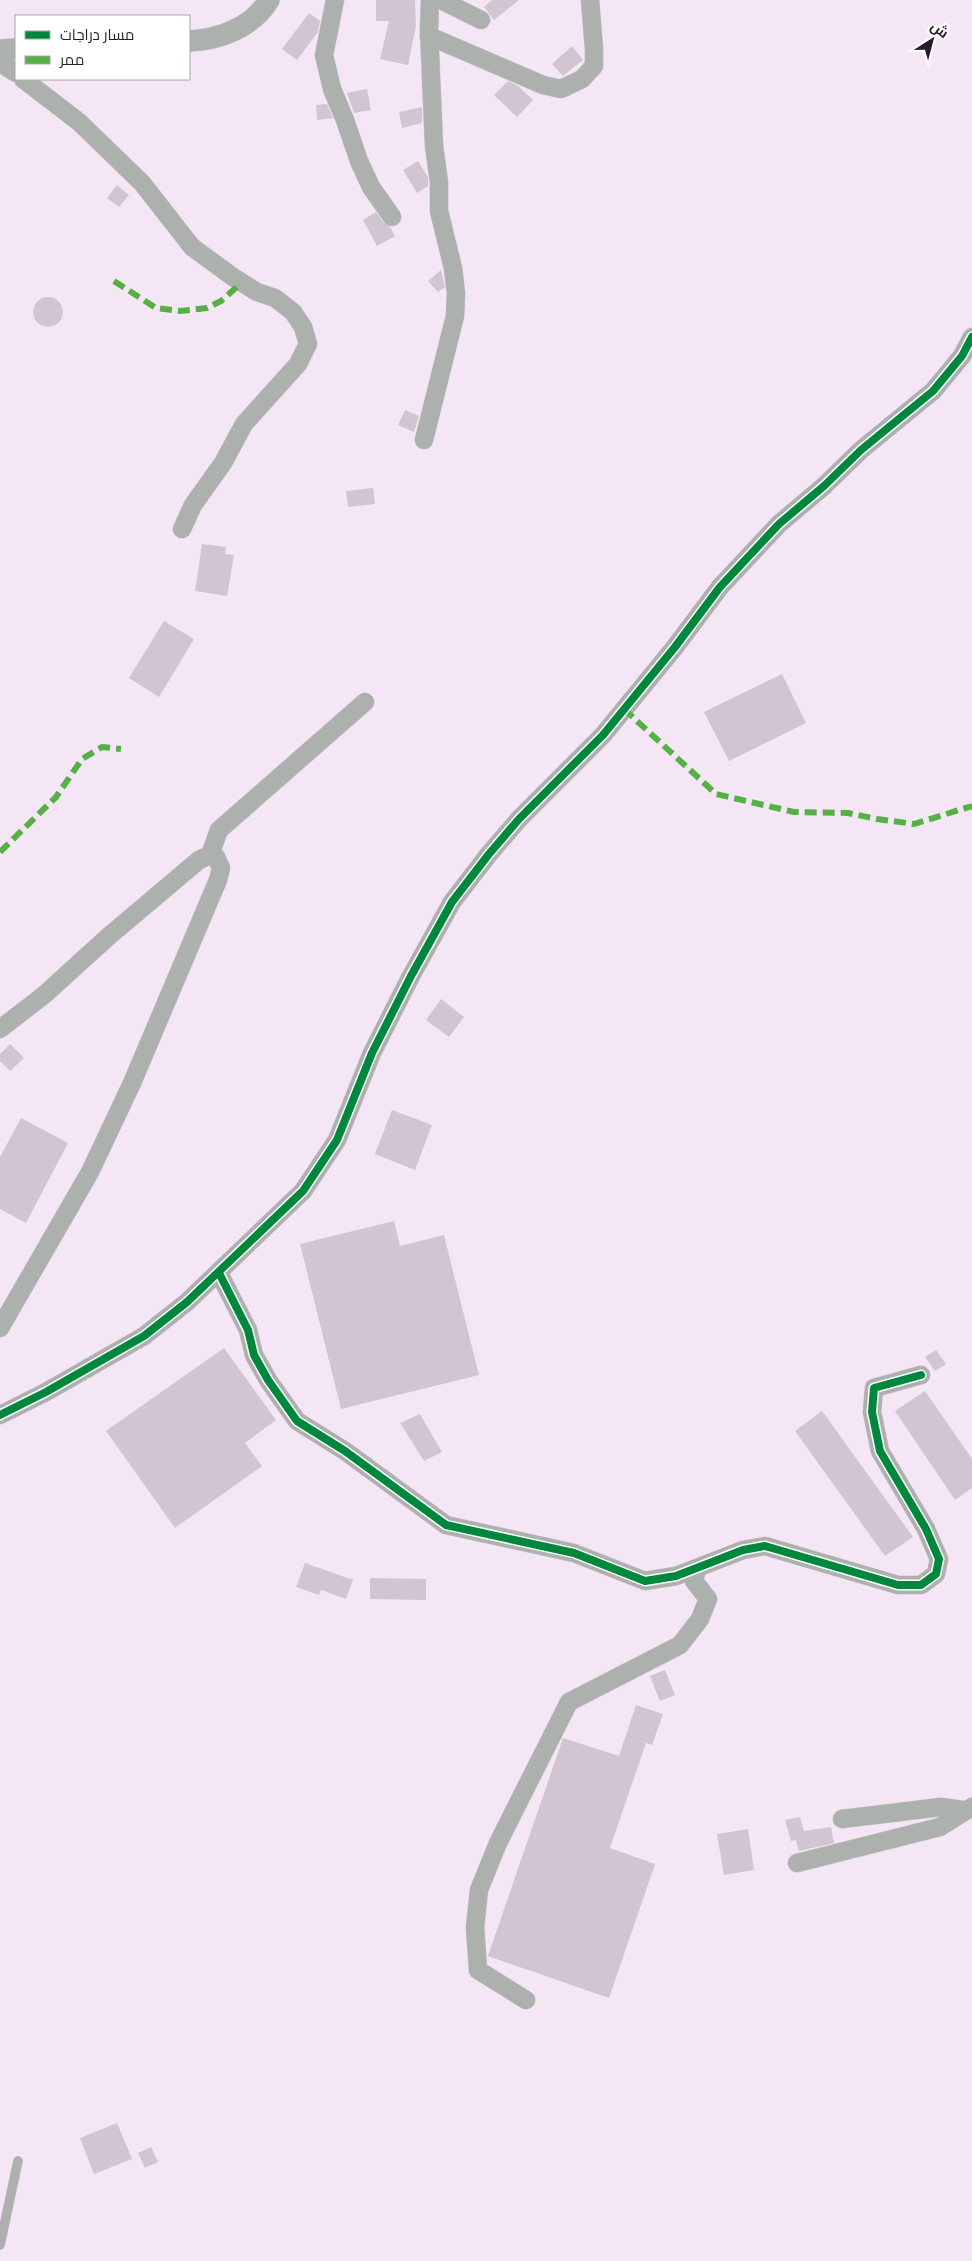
<svg xmlns="http://www.w3.org/2000/svg" width="972" height="2261" viewBox="0 0 972 2261" font-family="'Golos Text',Cairo,sans-serif">
  <rect width="100%" height="100%" fill="#f4e6f5"/>
  <g fill="#d0c5d1">
    <path d="M376,0h39l1,26 -8,39 -28,-6 9,-38h-13z"/>
    <path d="M492,0h27l-25,20 -10,-13z"/>
    <path d="M309,13l11,8 -2,11 -21,28 -15,-11z"/>
    <path d="M572,46l11,14 -20,16 -11,-12z"/>
    <path d="M508,81l10,5 15,14 -16,17 -23,-22z"/>
    <path d="M367,89l4,21 -17,3 -7,-20z"/>
    <path d="M327,104l6,14 -16,2 -1,-15z"/>
    <path d="M422,107v16l-20,5 -3,-16z"/>
    <path d="M418,161l10,16v9l-11,7 -14,-23z"/>
    <path d="M117,185l12,10 -10,12 -12,-9z"/>
    <path d="M376,212l8,11 6,4 5,9 -18,10 -14,-26z"/>
    <path d="M441,270l4,17 -7,5 -10,-11z"/>
    <circle cx="48" cy="312" r="15"/>
    <path d="M405,410l14,6 -5,16 -16,-7z"/>
    <path d="M373,488l2,16 -27,3 -2,-16z"/>
    <path d="M202,544l24,3 -1,7 9,1 -7,41 -32,-5z"/>
    <path d="M164,621l30,18 -35,58 -30,-19z"/>
    <path d="M782,674l24,49 -77,38 -25,-49z"/>
    <path d="M441,999l23,18 -15,20 -23,-17z"/>
    <path d="M10,1044l14,14 -14,13 -10,-10v-7z"/>
    <path d="M392,1110l40,15 -17,45 -40,-16z"/>
    <path d="M21,1118l47,25 -42,80 -26,-14v-52z"/>
    <path d="M394,1221l6,25 44,-11 35,140 -138,34 -41,-165z"/>
    <path d="M224,1348l52,72 -31,23 17,23 -87,62 -69,-97z"/>
    <path d="M936,1350l10,14 -11,7 -10,-14z"/>
    <path d="M925,1391l47,68v29l-17,12 -60,-89z"/>
    <path d="M822,1411l91,126 -28,19 -90,-125z"/>
    <path d="M420,1414l22,38 -18,9 -24,-38z"/>
    <path d="M305,1563l48,17 -7,19 -25,-9 -2,5 -23,-8z"/>
    <path d="M370,1578l56,1v21l-56,-1z"/>
    <path d="M665,1670l10,25 -15,6 -10,-25z"/>
    <path d="M636,1705l27,9 -11,31 -6,-2 -36,105 45,16 -46,134 -121,-42 75,-218 56,18z"/>
    <path d="M800,1817l4,14 27,-4 3,16 -35,8 -3,-11 -5,1 -6,-21z"/>
    <path d="M748,1829l6,41 -30,5 -7,-41z"/>
    <path d="M117,2123l15,36 -38,15 -14,-36z"/>
    <path d="M151,2147l7,15 -13,6 -7,-15z"/>
  </g>
  <g fill="none" stroke-linecap="round" stroke-linejoin="round">
    <g stroke="#cec3ce" stroke-width="10">
      <path id="service" d="M0,2245l18,-84"/>
    </g>
    <g stroke="#cec3ce" stroke-width="19">
      <g id="minor">
        <path d="M335,0l-11,55 8,34 13,31 14,41 12,26 21,30"/>
        <path d="M441,0l40,20"/>
        <path d="M429,36l114,49 18,4 21,-10 12,-13v-17l-4,-49"/>
        <path d="M0,63l16,10"/>
        <path d="M23,79l56,43 63,61 50,64 41,30 24,15 18,6 18,14 10,15 5,17 -10,20 -54,60 -21,39 -30,42 -11,24"/>
        <path d="M424,440l31,-124 1,-23 -3,-25 -14,-57v-29l-5,-36 -5,-116 1,-30"/>
        <path d="M210,855l9,-25 146,-128"/>
        <path d="M0,1029l44,-34 65,-59 90,-76 11,-5 6,2 5,11 -3,12 -86,203 -42,89 -90,156"/>
        <path d="M219,1273l29,57 6,25 14,25 29,41 48,30 101,74 128,28 71,28 31,-5 67,-26 22,-4 133,39h23l15,-11 3,-15 -13,-30 -46,-78 -8,-39 2,-24 47,-13"/>
        <path d="M0,1415l46,-23 98,-56 43,-34 116,-111 34,-51 35,-87 39,-77 41,-74 37,-48 30,-35 84,-84 72,-88 45,-60 59,-63 45,-38 37,-36 72,-59 29,-35 10,-19"/>
        <path d="M842,1819l99,-12 22,3"/>
        <path d="M797,1863l143,-36 32,-20"/>
        <path d="M526,2000l-48,-30 -3,-43 4,-37 19,-47 71,-141 111,-57 20,-26 8,-20 -14,-18 3,-12"/>
      </g>
    </g>
    <g stroke="#cec3ce" stroke-width="22">
      <g id="tertiary">
        <path d="M189,41c30,-1 64,-14 80,-41"/>
        <path d="M0,50l16,-1"/>
      </g>
    </g>
    <use href="#service" stroke="#adb1ae" stroke-width="9"/>
    <use href="#minor" stroke="#adb1ae" stroke-width="18"/>
    <use href="#tertiary" stroke="#adb1ae" stroke-width="21"/>
    <g stroke="#56b145" stroke-width="6" stroke-dasharray="12 6" stroke-linecap="butt">
      <path d="M114,281l42,27 24,3 27,-3 14,-7 20,-18"/>
      <path d="M624,709l92,85 78,18 54,1 29,6 37,5 58,-18"/>
      <path d="M0,852l56,-55 26,-38 20,-12 19,2"/>
    </g>
    <g stroke="#fff" stroke-width="11">
      <g id="cycleway">
        <path d="M219,1273l29,57 6,25 14,25 29,41 48,30 101,74 128,28 71,28 31,-5 67,-26 22,-4 133,39h23l15,-11 3,-15 -13,-30 -46,-78 -8,-39 2,-24 47,-13"/>
        <path d="M0,1415l46,-23 98,-56 43,-34 116,-111 34,-51 35,-87 39,-77 41,-74 37,-48 30,-35 84,-84 72,-88 45,-60 59,-63 45,-38 37,-36 72,-59 29,-35 10,-19"/>
      </g>
    </g>
    <use href="#cycleway" stroke="#00873e" stroke-width="8"/>
  </g>
  <rect x="15" y="15" width="175" height="65" fill="#ffffff" stroke="#a8a5a9"/>
  <rect x="25" y="31" width="25" height="8" fill="#00873e" stroke="#a8a5a9"/>
  <text x="60" y="40" font-size="15" fill="#261d27">مسار دراجات</text>
  <rect x="25" y="56" width="25" height="8" fill="#56b145" stroke="#a8a5a9"/>
  <text x="60" y="65" font-size="15" fill="#261d27">ممر</text>
  <g transform="translate(932 40) rotate(36)" stroke="#ffffff" stroke-width="4" paint-order="stroke">
  <path d="M0-4L9 19L0 12L-9 19Z" fill="#261d27"/>
  <text y="-8" font-size="14" font-weight="bold" text-anchor="middle" fill="#261d27">ش</text>
  </g>
</svg>
